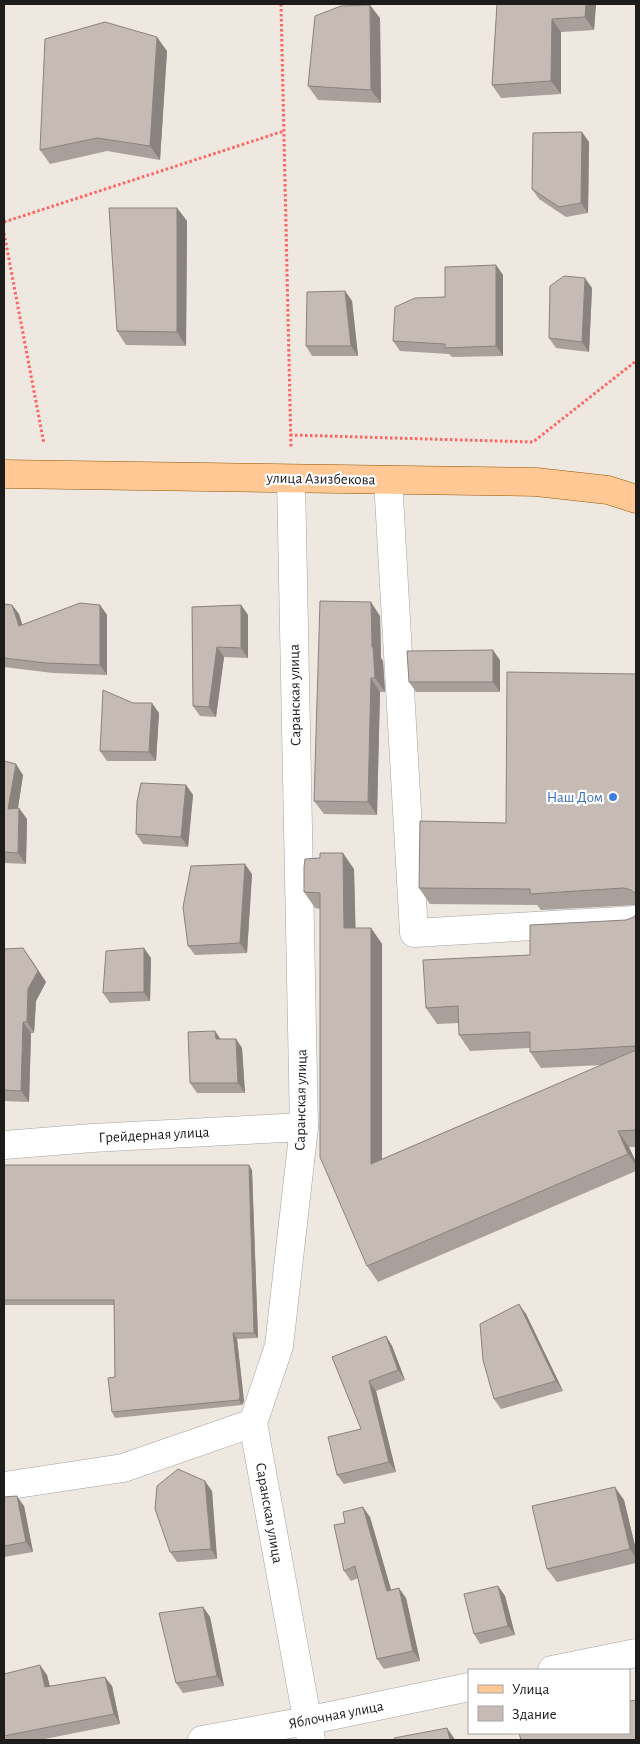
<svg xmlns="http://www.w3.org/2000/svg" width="640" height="1744" viewBox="0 0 640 1744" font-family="'Alegreya Sans',sans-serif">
  <rect width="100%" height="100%" fill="#eee8e1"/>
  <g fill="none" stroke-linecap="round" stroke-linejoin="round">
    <g stroke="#a3a3a3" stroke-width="29">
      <g id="minor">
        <path d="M291,479l13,648 -25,219 -26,77 58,317"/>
        <path d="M388,480l26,453 222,-13"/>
        <path d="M4,1145l88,-7 212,-11"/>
        <path d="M4,1486l119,-18 130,-45"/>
        <path d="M552,1670l84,-17"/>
        <path d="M202,1740l104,-19 163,-34"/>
      </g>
    </g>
    <g stroke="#945600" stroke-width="29">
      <path id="major" d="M4,474l532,8 72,8 28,9"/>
    </g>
    <g stroke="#ff6461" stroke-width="3" stroke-dasharray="2.5 2.5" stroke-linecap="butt">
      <path d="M281,4l10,444"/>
      <path d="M4,222l280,-91"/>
      <path d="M4,233l40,211"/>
      <path d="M290,435l243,7 103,-81"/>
    </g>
    <use href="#minor" stroke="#fff" stroke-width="28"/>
    <use href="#major" stroke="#ffc895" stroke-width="28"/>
  </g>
  <g fill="#a9a09b">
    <path d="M497,4h99l-2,26 -33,2v62l-60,4 -9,-13z"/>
    <path d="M380,18l1,85 -63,-3 -10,-14z"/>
    <path d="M167,51l-7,109 -53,-9 -57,13 -10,-14z"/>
    <path d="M589,142l-1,71 -22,4 -27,-18 -7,-10z"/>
    <path d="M177,208l10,13 -1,125 -60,-1 -9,-14z"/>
    <path d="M496,265l7,10v81l-51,1 -3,-3 -49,-3 -7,-10 52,-44z"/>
    <path d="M592,288l-3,64 -33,-4 -7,-10z"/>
    <path d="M345,291l7,10 6,55h-46l-6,-10z"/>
    <path d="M4,604l8,1 7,9 3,11 78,-20 7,10v60l-54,-2 -49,-6z"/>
    <path d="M241,605l7,10v43l-24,-1 -8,60 -16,-1 -7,-10 -1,-99z"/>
    <path d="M380,616l1,42 2,3 2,31h-5l-3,123 -53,-1 -10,-13z"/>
    <path d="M500,660v32h-84l-7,-10z"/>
    <path d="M636,674v231l-95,5 -4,-5 -107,-1 -11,-16 87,-65z"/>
    <path d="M133,703l26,10 -3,48h-49l-7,-10z"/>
    <path d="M4,761l19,14 -5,33 9,11 -1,45 -21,-1 -1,86z"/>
    <path d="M186,785l7,10 -5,52 -45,-3 -7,-10z"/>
    <path d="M320,858l34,11 1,59h16l11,16v215l220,-94 -61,3 -11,-16v-4l-60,3 -11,-16v-12l-22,1 -11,-16 104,-53 104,-38 2,-3v233h-7l7,15v9l-258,111 -11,-16 -47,-357 -5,-1 -11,-16z"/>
    <path d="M252,874l-5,79 -52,2 -7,-9z"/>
    <path d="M4,949l27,10 15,23 -10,19 -2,32h-3l-2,69 -25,-1z"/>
    <path d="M151,958l-1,43 -40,2 -7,-10z"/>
    <path d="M215,1031l5,8h16l6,9 3,45h-48l-7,-10z"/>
    <path d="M4,1165l248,5 6,168 -21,1 7,62 -2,4 -127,13 -3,-6 3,-35 -1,-72h-110z"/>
    <path d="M526,1314l37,77 -62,18 -7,-10z"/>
    <path d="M386,1336l6,10 13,34 -29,11 20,81 -52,12 -7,-9 24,-46 -29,-72z"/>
    <path d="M212,1491l5,68 -40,3 -7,-10z"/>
    <path d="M4,1497l20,9 9,46 -29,5z"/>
    <path d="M624,1500l12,50v13l-79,19 -10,-13z"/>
    <path d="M370,1517l21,73 15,8 14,63 -36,8 -7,-10 -19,-81 -7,3 -7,-10z"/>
    <path d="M498,1586l7,10 10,39 -35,9 -6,-10z"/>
    <path d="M203,1607l7,10 14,69 -41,7 -7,-10z"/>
    <path d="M4,1674l43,1 3,11h62l8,38 -80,16h-36z"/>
  </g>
  <g fill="#8a827e">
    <path d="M586,4h10l-2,26 -9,-13z"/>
    <path d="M370,5l10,13 1,85 -10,-13z"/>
    <path d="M552,19l9,13v62l-10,-13z"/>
    <path d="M157,37l10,14 -7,109 -10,-14z"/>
    <path d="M582,132l7,10 -1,71 -7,-10z"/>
    <path d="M177,208l10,13 -1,125 -9,-14z"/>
    <path d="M496,265l7,10v81l-7,-10z"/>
    <path d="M585,278l7,10 -3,64 -7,-10z"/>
    <path d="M345,291l7,10 6,55 -7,-10z"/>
    <path d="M371,602l9,14 1,42 2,3 2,31 -10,-14 -3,-31z"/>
    <path d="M12,605l7,9 7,22 -7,-10z"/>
    <path d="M100,605l7,10v60l-7,-10z"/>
    <path d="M241,605l7,10v43l-7,-10z"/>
    <path d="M217,647l7,10 -8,60 -7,-10z"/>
    <path d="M493,650l7,10v32l-7,-10z"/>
    <path d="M371,678l9,14 -3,123 -9,-13z"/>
    <path d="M152,703l7,10 -3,48 -7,-9z"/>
    <path d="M16,764l7,11 -7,45 -8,-11z"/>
    <path d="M186,785l7,10 -5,52 -7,-10z"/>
    <path d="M19,808l8,11 -1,45 -8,-11z"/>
    <path d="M343,853l11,16 2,75 -12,-16z"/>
    <path d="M4,860l1,3 -1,86z"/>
    <path d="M245,864l7,10 -5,79 -7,-10z"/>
    <path d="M371,928l11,16v236l-11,-16z"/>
    <path d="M23,948l23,34 -10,19 -2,32 -7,-11z"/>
    <path d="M144,948l7,10 -1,43 -6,-9z"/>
    <path d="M23,1022l8,11 -2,69 -8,-11z"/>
    <path d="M215,1031l7,10 -6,-2z"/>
    <path d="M236,1039l6,9 3,45 -7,-10z"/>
    <path d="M618,1131l11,16 7,15v3l-8,-11z"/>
    <path d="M249,1165l3,5 6,168 -4,-5z"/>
    <path d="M519,1304l7,10 37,77 -7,-10z"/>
    <path d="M233,1333l4,6 7,62 -2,4 -3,-5z"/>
    <path d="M386,1336l6,10 13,34 -7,-10z"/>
    <path d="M369,1381l7,10 20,81 -7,-10z"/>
    <path d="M205,1481l7,10 5,68 -6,-10z"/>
    <path d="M615,1487l9,13 12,50v8l-6,-9z"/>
    <path d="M17,1496l7,10 9,46 -7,-10z"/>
    <path d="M363,1507l7,10 24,83 -7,-9z"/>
    <path d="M498,1586l7,10 10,39 -7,-9z"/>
    <path d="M399,1588l7,10 14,63 -7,-10z"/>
    <path d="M203,1607l7,10 14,69 -7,-10z"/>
    <path d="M40,1665l7,10 5,22 -7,-10z"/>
    <path d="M105,1677l7,9 8,38 -6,-10z"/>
    <path d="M447,1728l7,10 1,2h-5z"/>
  </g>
  <g fill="#c5bab4" stroke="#8a827e">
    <path d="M497,4h89l-1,13 -33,2 -1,62 -59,4z"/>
    <path d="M370,5l1,85 -63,-4 7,-70 26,-10z"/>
    <path d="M105,22l52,15 -7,109 -53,-8 -57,12 5,-111z"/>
    <path d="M582,132l-1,71 -22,4 -27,-18 1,-56z"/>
    <path d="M109,208h68v124l-60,-1z"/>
    <path d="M496,265v81l-51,2v-4l-52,-3 2,-34 20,-9 30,-1v-30z"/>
    <path d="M564,276l21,2 -3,64 -33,-4 1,-52z"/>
    <path d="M345,291l6,55h-45l1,-54z"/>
    <path d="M320,601l51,1 1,45h1l2,31h-4l-3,124 -54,-1z"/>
    <path d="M80,603l20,2v60l-54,-2 -42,-5v-54l8,1 7,21z"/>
    <path d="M241,605v43l-24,-1 -8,60 -16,-1 -1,-99z"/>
    <path d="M493,650v32h-84l-2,-31z"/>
    <path d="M507,672l129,2v220l-5,-4 -7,-2 -94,6v-5l-111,-1 1,-67 86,2z"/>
    <path d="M103,690l30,13h19l-3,49 -49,-1z"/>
    <path d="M4,761l12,3 -8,45 11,-1 -1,45 -14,-1z"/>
    <path d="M141,783l45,2 -5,52 -45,-3 1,-32z"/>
    <path d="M320,853h23l1,75h27v236l265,-114v80l-18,1 10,23 -261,112 -47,-109v-264l-16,-1v-25l1,-8 15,-1z"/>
    <path d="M245,864l-5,79 -52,3 -5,-39 8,-41z"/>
    <path d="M636,914v132l-106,6v-20l-71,3 -1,-29 -32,2 -3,-48 107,-5v-30l96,-5 8,-3z"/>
    <path d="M23,948l15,23 -10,18 -1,33h-4l-2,69 -17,-1v-141z"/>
    <path d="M144,948v44l-41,1 3,-42z"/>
    <path d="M215,1031l1,8h20l2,44h-48l-2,-51z"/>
    <path d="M4,1165h245l5,168h-21l7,63 -1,4 -127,12 -4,-34 7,-1 -1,-77h-110z"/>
    <path d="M519,1304l37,77 -62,18 -11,-39 -3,-36z"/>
    <path d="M386,1336l12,34 -29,11 20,81 -52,13 -9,-38 33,-8 -29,-72z"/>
    <path d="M178,1469l27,12 6,68 -41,3 -15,-43 2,-23z"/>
    <path d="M615,1487l15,62 -83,20 -15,-63z"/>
    <path d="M17,1496l9,46 -22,4v-49z"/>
    <path d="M363,1507l24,84 12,-3 14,63 -36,8 -22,-93 -11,5 -10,-46 11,-2 -2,-11z"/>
    <path d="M498,1586l10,40 -34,8 -10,-40z"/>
    <path d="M203,1607l14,69 -41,7 -17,-70z"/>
    <path d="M40,1665l5,22 60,-10 9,37 -110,22v-62z"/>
    <path d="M636,1700v40h-115l-2,-7h110v-32z"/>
    <path d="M447,1728l3,12h-55l-1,-2z"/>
  </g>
  <circle fill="#3f7fe0" stroke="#fff" stroke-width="2" cx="613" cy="797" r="5"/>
  <g text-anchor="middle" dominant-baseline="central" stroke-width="4.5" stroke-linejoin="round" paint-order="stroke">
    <g font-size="15" fill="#1c1c1c" stroke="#fff">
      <text transform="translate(321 479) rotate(1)">улица Азизбекова</text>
      <text transform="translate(295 695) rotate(-91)">Саранская улица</text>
      <text transform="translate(301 1100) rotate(-89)">Саранская улица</text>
      <text transform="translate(154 1135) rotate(-3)">Грейдерная улица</text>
      <text transform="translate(269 1513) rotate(80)">Саранская улица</text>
      <text transform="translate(336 1715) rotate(-11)">Яблочная улица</text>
    </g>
    <g font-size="15" fill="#366cbe" stroke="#fff" text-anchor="end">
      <text x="603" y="797">Наш Дом</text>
    </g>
  </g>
  <rect width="640" height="1744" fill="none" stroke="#1c1c1c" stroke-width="10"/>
  <rect x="468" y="1669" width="162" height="65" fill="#ffffff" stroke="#a4a4a4"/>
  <rect x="478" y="1685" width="25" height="8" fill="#ffc895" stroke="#a4a4a4"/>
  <text x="512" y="1694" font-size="15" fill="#1c1c1c">Улица</text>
  <rect x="478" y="1706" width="25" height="15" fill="#c5bab4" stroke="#a4a4a4"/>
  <text x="512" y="1719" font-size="15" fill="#1c1c1c">Здание</text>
</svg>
